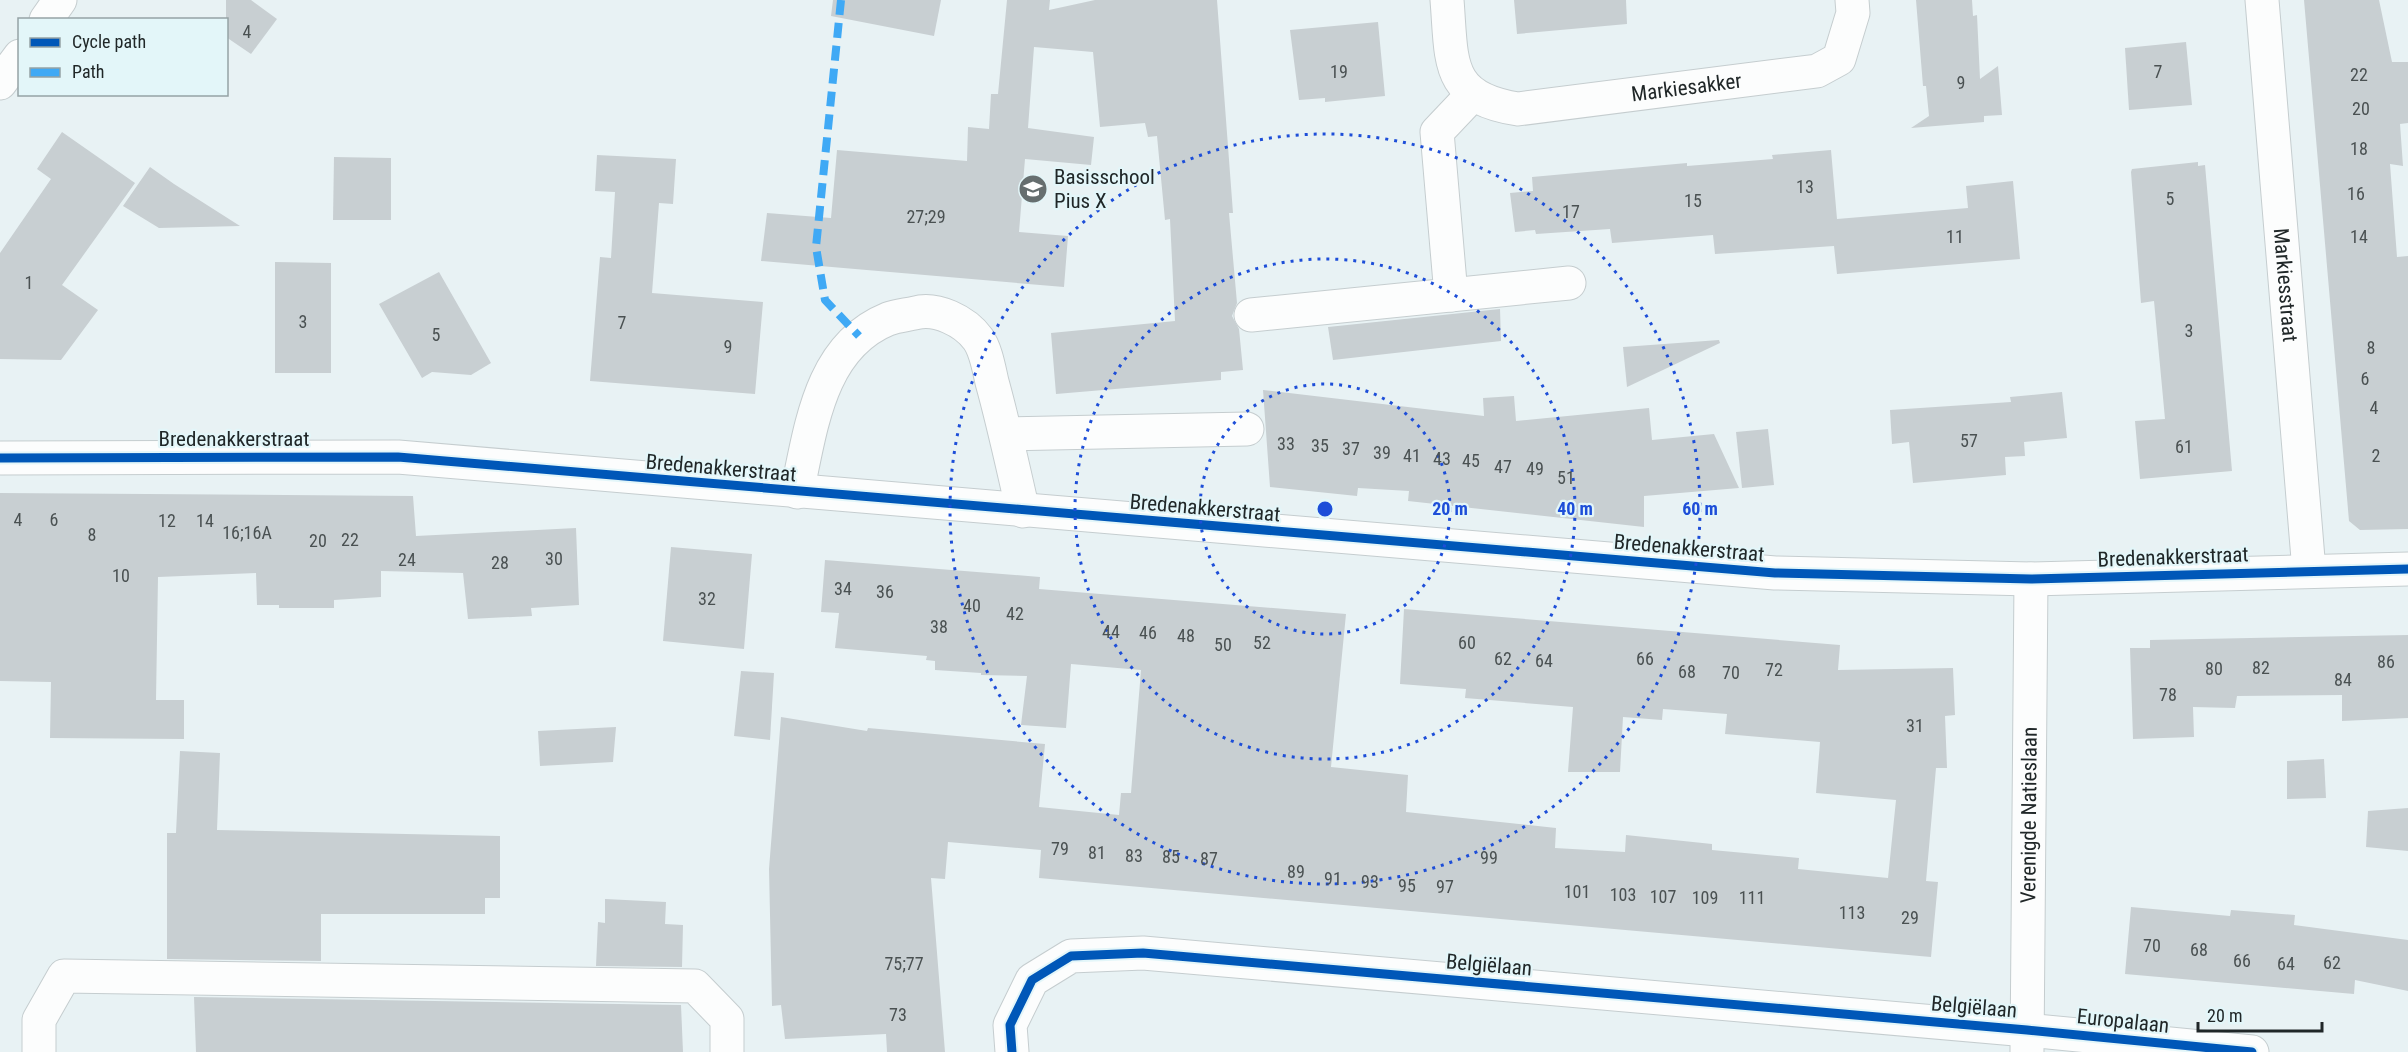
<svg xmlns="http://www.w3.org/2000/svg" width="2408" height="1052" viewBox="0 0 2408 1052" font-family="'Roboto Condensed',sans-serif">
  <rect width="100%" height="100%" fill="#e8f2f4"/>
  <g fill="#c8cfd2">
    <path d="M226,0h25l26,19 -26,35 -25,-17z"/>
    <path d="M833,0h108l-7,36 -103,-20z"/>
    <path d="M1007,0h43l-1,10 46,-10h122l16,213h-4l8,90 -5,13 7,13 4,41 -22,2v8l-165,14 -5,-61 124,-12 -5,-102 -5,1 -8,-84 -9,1 -3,-14 -45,4 -7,-75 -59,-5 -6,81 66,9 -3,28 -66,-6 -6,73 49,4 -4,51 -303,-26 6,-48 64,5 6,-68 130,11 1,-34 21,2 2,-35h7z"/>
    <path d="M1514,0h112l1,24 -110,10z"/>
    <path d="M1916,0h56l1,16 4,-1 3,64 18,-13 4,49 -18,1v6l-73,6 18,-12 -3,-30h-3z"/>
    <path d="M2304,0h75l13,62h16v61l-8,1 3,42 -13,-2 7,93 11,-1v273l-48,1 -11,-9z"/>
    <path d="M1378,22l7,74 -60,6v-4l-26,2 -9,-70z"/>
    <path d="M2186,42l6,63 -63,5 -4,-62z"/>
    <path d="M62,132l73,51 -73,102 36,25 -37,50 -61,-1v-106l51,-74 -14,-10z"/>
    <path d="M1831,150l6,69 131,-11 -2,-22 47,-5 7,78 -183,15 -3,-28 -119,8 -2,-19 -101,8 -2,-14 -74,5 -1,-4 -20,2 -5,-39 23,-2 -1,-14 155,-14v3l86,-7 -1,-4z"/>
    <path d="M597,155l79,4 -3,45 -14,-1 -7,90 111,9 -8,92 -165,-13 10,-124 11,1 4,-66 -20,-1z"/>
    <path d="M334,157l57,1v62h-58z"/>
    <path d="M2198,162v4l7,-1 27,306 -92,8 -5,-58 30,-2 -11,-118 -13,2 -10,-131 1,-3z"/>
    <path d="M150,167l24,17 66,42 -81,2 -36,-22z"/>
    <path d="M275,262l56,1v110h-56z"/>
    <path d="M439,272l52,91 -20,12 -39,-3 -10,6 -43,-74z"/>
    <path d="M1500,309l1,32 -168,19 -5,-33z"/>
    <path d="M1719,340l1,3 -93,44 -4,-40z"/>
    <path d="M1263,390l221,26 -1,-18 31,-2 2,25 133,-13 3,32 62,-6 25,54 -95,8v31l-236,-26 1,-10 -51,-3 -1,8 -87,-9z"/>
    <path d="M2062,392l5,46 -43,4 1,14 -20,1 1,18 -93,8 -4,-41 -17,2 -2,-34 121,-8 -1,-5z"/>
    <path d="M1768,429l6,56 -32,3 -6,-56z"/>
    <path d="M0,493l413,3 3,40 160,-8 3,77 -48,3 1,8 -64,3 -5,-46 -82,-2v26l-47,3v8h-55v-3h-22l-1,-32 -98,4 -2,123h28v39l-134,-1 1,-56 -51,-1z"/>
    <path d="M671,547l81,7 -8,95 -81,-8z"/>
    <path d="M825,560l215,17 -1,12 307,25 -15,153 77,8 -2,37 150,16 -1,20 70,4 1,-17 86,9v6l87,8 -1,11 90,9 8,-78 -80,-7 4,-51 -95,-8 2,-20 -64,-5 -1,11 -39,-3 -3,55h-52l5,-65 -108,-9 1,-9 -66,-5 4,-75 436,36 -2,25 115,-2 2,47 -10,1 2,52h-11l-10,113 12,1 -7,75 -892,-79 2,-28 -93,-8 -3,37 -14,-1 14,174h-58l-1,-18 -101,5 -4,-34 -9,1 -3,-137 12,-152 86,14 1,-3 177,16 -6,63 80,8 2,-22h10l10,-123 -70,-6 -5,64 -45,-3 6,-49 -46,-1v-2l-46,-3v-9l-9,-1 1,-4 -92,-8 4,-35 -18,-1z"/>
    <path d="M2408,635v83l-66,3v-26l-105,1 -2,12 -42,-1 1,30 -61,2 -3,-91h20v-8z"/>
    <path d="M741,671l33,2 -4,67 -36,-4z"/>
    <path d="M616,727l-3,35 -73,4 -2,-35z"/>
    <path d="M180,751l40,2 -3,77 283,6v62h-15v16h-164v47l-154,-2v-126h9z"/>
    <path d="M2324,759l2,39 -39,1v-38z"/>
    <path d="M2408,808v43l-42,-4 2,-36z"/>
    <path d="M605,899l61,3 -1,22 18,1 -1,42 -86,-1 2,-44 7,1z"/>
    <path d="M2131,907l99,9 1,-6 64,5 -1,10 114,15v51l-53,-11 -1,14 -229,-20z"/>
    <path d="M194,997l487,8 2,47h-487z"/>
  </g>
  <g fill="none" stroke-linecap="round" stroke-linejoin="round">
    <g stroke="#c5cdcf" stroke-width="35">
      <g id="minor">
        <path id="s1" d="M1447,0c5,61 -2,98 71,109l299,-38 22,-12 14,-46 -1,-13"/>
        <path id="s2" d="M2262,0l47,571"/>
        <path d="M46,20l14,-20"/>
        <path d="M0,83l20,-27"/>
        <path d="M1451,295l-14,-163 36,-38"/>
        <path d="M1251,315l318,-32"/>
        <path d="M1006,434l241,-5"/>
        <path d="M0,458l398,-1 1377,116 256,6 377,-10"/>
        <path d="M797,492c14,-63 22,-145 91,-173 8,-3 18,-4 27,-6 21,-6 50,8 63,26 8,11 11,30 14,43 12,43 21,86 31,129"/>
        <path id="s3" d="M2027,1051l4,-472"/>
        <path d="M39,1052v-32l25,-44 631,10 32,33v33"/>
        <path d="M1012,1052l-2,-27 22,-45 39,-24 72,-3 884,77 225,22"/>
      </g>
    </g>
    <use href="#minor" stroke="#fcfdfd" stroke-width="33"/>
    <path stroke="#3fa9f5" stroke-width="8" stroke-dasharray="15 8" stroke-linecap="butt" d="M841,0l-25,247 9,53 34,36"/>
    <g stroke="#e3f6f9" stroke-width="13">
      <g id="cycleway">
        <path d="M0,458l398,-1 1377,116 256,6 377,-10"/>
        <path d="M1012,1052l-2,-27 22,-45 39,-24 72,-3 884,77 225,22"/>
      </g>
    </g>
    <use href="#cycleway" stroke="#0057b8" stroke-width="9"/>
  </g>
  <g fill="none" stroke="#1d4ed8" stroke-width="3" stroke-dasharray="3 6">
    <circle cx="1325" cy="509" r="125"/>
    <circle cx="1325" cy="509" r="250"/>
    <circle cx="1325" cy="509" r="375"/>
  </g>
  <defs>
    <g id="school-disc" transform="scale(1.5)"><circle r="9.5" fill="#666e6f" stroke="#e3f6f9"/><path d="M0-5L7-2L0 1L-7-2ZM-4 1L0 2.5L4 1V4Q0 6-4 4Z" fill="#fff"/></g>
  </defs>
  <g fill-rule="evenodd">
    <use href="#school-disc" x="1033" y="189"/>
  </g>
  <g text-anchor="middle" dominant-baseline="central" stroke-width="4.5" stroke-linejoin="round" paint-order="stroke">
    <g font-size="18" fill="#4a5152">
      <text x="247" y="31">4</text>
      <text x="1339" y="71">19</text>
      <text x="2158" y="71">7</text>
      <text x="2359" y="74">22</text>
      <text x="1961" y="82">9</text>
      <text x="2361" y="108">20</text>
      <text x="2359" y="148">18</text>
      <text x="1805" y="186">13</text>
      <text x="2356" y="193">16</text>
      <text x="2170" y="198">5</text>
      <text x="1693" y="200">15</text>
      <text x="1571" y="211">17</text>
      <text x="926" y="216">27;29</text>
      <text x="1955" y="236">11</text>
      <text x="2359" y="236">14</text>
      <text x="29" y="282">1</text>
      <text x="303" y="321">3</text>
      <text x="622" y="322">7</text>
      <text x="2189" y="330">3</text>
      <text x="436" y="334">5</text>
      <text x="728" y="346">9</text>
      <text x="2371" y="347">8</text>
      <text x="2365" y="378">6</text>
      <text x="2374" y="407">4</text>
      <text x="1969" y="440">57</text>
      <text x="1286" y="443">33</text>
      <text x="1320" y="445">35</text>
      <text x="2184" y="446">61</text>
      <text x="1351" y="448">37</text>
      <text x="1382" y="452">39</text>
      <text x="1412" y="455">41</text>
      <text x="2376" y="455">2</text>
      <text x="1442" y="458">43</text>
      <text x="1471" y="460">45</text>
      <text x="1503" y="466">47</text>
      <text x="1535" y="468">49</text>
      <text x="1566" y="477">51</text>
      <text x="18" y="519">4</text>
      <text x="54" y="519">6</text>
      <text x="167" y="520">12</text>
      <text x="205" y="520">14</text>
      <text x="247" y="532">16;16A</text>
      <text x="92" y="534">8</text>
      <text x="350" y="539">22</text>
      <text x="318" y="540">20</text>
      <text x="554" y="558">30</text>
      <text x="407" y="559">24</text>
      <text x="500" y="562">28</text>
      <text x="121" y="575">10</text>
      <text x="843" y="588">34</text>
      <text x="885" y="591">36</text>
      <text x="707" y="598">32</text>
      <text x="972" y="605">40</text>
      <text x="1015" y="613">42</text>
      <text x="939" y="626">38</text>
      <text x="1111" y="631">44</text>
      <text x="1148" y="632">46</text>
      <text x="1186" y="635">48</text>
      <text x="1262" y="642">52</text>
      <text x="1467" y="642">60</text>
      <text x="1223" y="644">50</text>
      <text x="1503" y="658">62</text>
      <text x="1645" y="658">66</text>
      <text x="1544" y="660">64</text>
      <text x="2386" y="661">86</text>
      <text x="2261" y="667">82</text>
      <text x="2214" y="668">80</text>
      <text x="1774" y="669">72</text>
      <text x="1687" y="671">68</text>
      <text x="1731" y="672">70</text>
      <text x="2343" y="679">84</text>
      <text x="2168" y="694">78</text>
      <text x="1915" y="725">31</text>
      <text x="1060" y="848">79</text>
      <text x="1097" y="852">81</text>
      <text x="1134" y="855">83</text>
      <text x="1171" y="856">85</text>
      <text x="1489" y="857">99</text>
      <text x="1209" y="858">87</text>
      <text x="1296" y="871">89</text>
      <text x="1333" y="878">91</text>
      <text x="1370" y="881">93</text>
      <text x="1407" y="885">95</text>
      <text x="1445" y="886">97</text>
      <text x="1577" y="891">101</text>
      <text x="1623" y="894">103</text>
      <text x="1663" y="896">107</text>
      <text x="1705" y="897">109</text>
      <text x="1752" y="897">111</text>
      <text x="1852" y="912">113</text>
      <text x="1910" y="917">29</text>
      <text x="2152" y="945">70</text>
      <text x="2199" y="949">68</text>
      <text x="2242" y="960">66</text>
      <text x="2332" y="962">62</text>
      <text x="904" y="963">75;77</text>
      <text x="2286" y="963">64</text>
      <text x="898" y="1014">73</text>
    </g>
    <g font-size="21" fill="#202728" stroke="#e3f6f9">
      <text stroke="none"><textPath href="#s1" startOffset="318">Markiesakker</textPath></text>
      <text stroke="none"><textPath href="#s2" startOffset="286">Markiesstraat</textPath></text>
      <text x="234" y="439">Bredenakkerstraat</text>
      <text transform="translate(721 468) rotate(5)">Bredenakkerstraat</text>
      <text transform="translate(1205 508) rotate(5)">Bredenakkerstraat</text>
      <text transform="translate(1689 548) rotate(5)">Bredenakkerstraat</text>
      <text transform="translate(2173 557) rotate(-2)">Bredenakkerstraat</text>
      <text stroke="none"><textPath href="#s3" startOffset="236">Verenigde Natieslaan</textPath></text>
      <text transform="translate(1489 965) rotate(5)">Belgiëlaan</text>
      <text transform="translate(1974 1007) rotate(5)">Belgiëlaan</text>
      <text transform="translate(2123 1021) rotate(6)">Europalaan</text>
    </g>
    <g font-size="21" fill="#202728" stroke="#e3f6f9" text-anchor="start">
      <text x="1054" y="177">Basisschool<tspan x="1054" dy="24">Pius X</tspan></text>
    </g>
  </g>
  <circle cx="1325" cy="509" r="9" fill="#1d4ed8" stroke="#e3f6f9" stroke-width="3"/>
  <g font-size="18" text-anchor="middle" font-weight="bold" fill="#1d4ed8" stroke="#e3f6f9" stroke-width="4.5" stroke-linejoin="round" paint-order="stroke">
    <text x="1450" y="515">20 m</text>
    <text x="1575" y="515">40 m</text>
    <text x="1700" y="515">60 m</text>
  </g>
  <rect x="18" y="18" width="210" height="78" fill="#e3f6f9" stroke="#95a3a5" stroke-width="1.5"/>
  <rect x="30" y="38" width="30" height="9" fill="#0057b8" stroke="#95a3a5" stroke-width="1.5"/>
  <text x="72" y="48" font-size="18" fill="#202728">Cycle path</text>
  <rect x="30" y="68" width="30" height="9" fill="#3fa9f5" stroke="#95a3a5" stroke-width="1.5"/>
  <text x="72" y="78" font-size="18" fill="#202728">Path</text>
  <path d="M2198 1022v9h124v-9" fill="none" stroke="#202728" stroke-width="3"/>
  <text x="2207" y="1022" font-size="18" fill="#202728" stroke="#e3f6f9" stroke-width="4.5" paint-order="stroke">20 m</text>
</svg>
